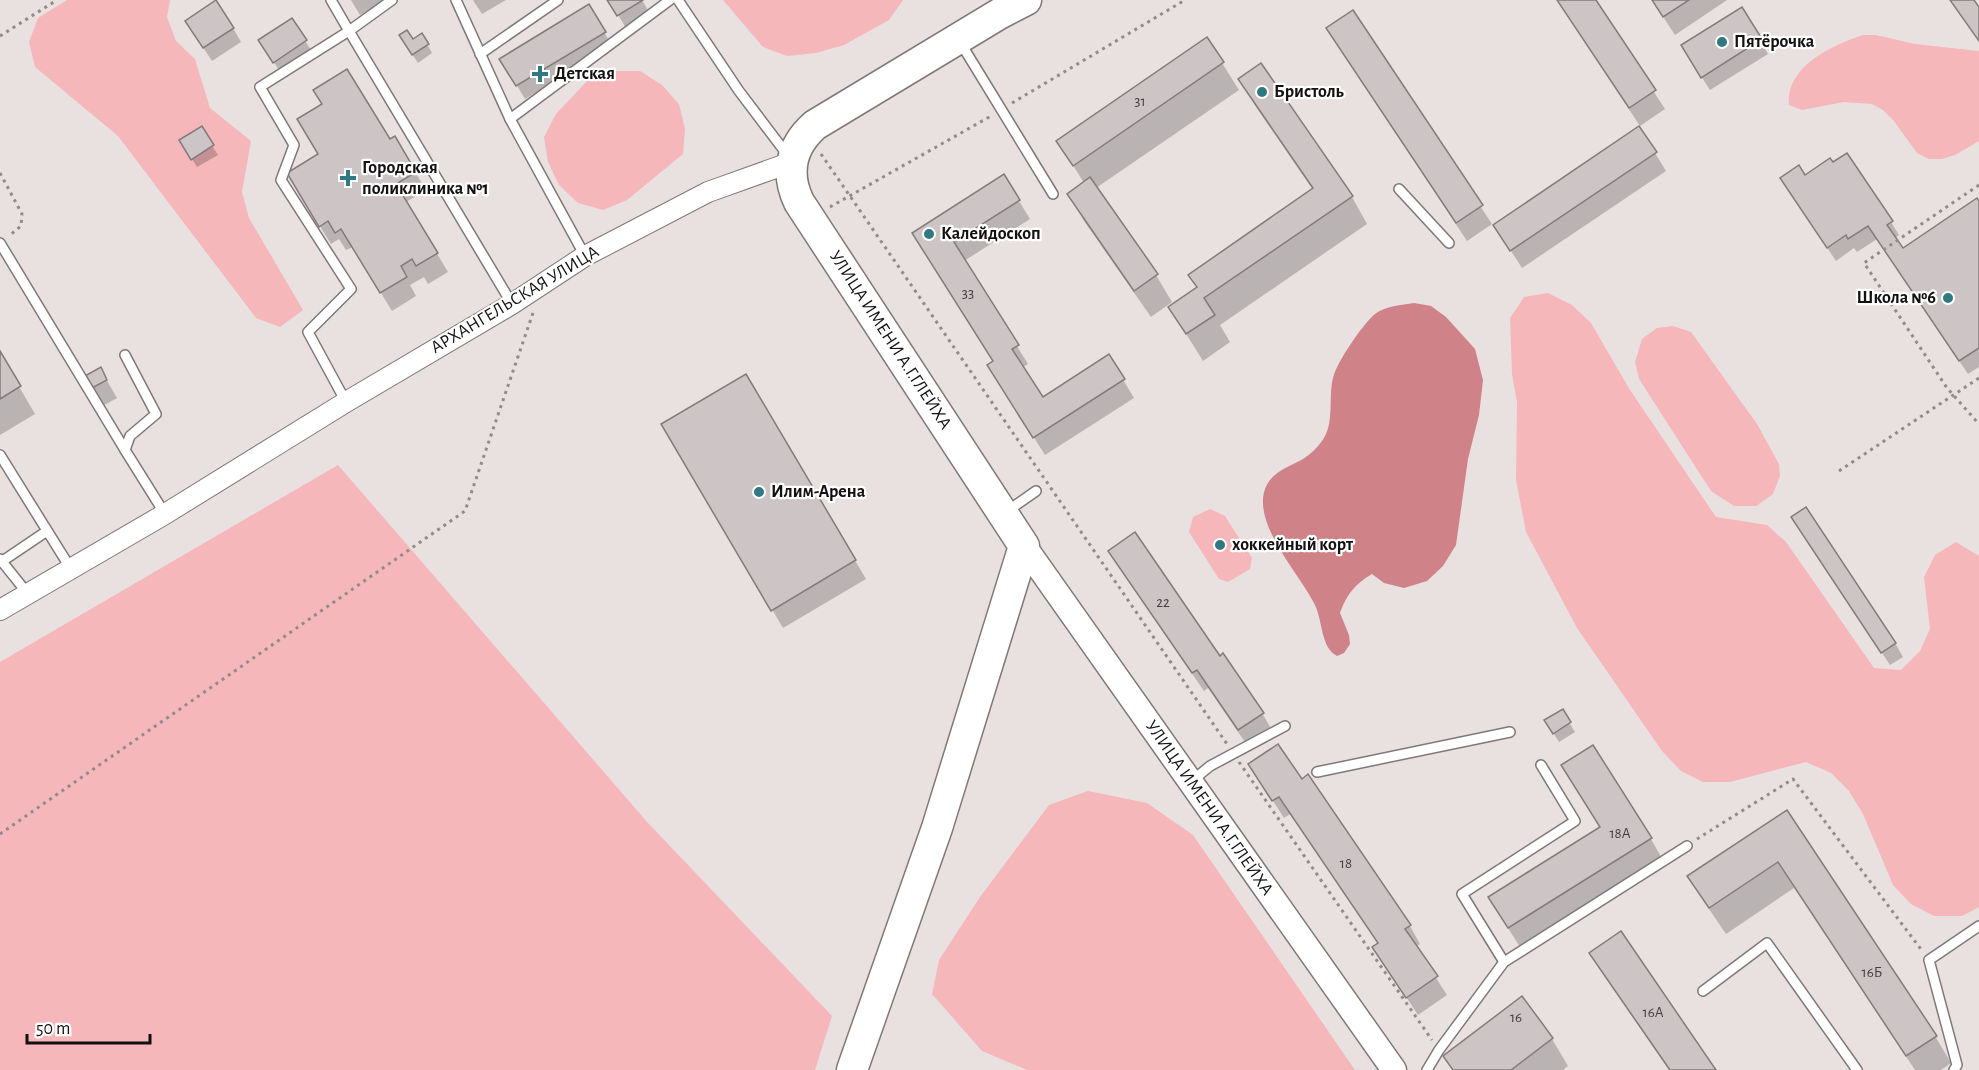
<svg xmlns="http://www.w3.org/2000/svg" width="1979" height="1070" viewBox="0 0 1979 1070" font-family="'Alegreya Sans',sans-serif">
  <rect width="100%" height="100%" fill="#e9e0e0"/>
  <g fill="#f6b7ba">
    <path d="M67,0h103l-3,17 9,24 19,18 15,49 41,33 -9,51 7,26 54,92 -23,17 -24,-9 -138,-182 -83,-69 -6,-25 9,-24z"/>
    <path d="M723,0h180l-14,20 -45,25 -28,8 -29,3 -24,-9z"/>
    <path d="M1863,35h13l39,9 64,7v90l-24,14 -13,4h-13l-12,-6 -23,-32 -11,-11 -11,-6 -28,-2 -42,8 -13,-5c-3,-39 42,-59 74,-70z"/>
    <path d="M615,71h25l22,14 17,19 6,25 -2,25 -56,46 -24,10 -25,-7 -19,-18 -11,-23 -4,-25 12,-23 34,-36z"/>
    <path d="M1548,293l24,12 19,18 39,67 86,127 51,8 19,17 88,126 27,2 19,-19 10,-22 -6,-52 11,-22 21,-13 23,14v351l-17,9h-28l-23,-12 -18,-19 -30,-71 -14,-23 -18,-18 -25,-11 -76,20h-27l-22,-11 -19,-20 -85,-123 -51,-96 -10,-52 1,-78 -5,-28 -2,-56 14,-21z"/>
    <path d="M1673,326l18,6 66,92 22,40 1,12 -7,18 -17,12h-22l-23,-15 -72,-112 -4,-17 7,-23 15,-11z"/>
    <path d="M338,465l310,358 184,193 -17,54h-815v-408z"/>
    <path d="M1210,509l15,7 27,42 -2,11 -22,13 -9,-3 -30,-47 4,-15z"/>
    <path d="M1088,791l59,12 46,32 162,235h-328l-45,-19 -50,-57 7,-34 41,-63 69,-92z"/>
  </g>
  <path fill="#cf8287" d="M1414,303l17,3 15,11 29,32 8,31 -4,35 -11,44 -12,86 -13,21 -16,15 -23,7 -20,-5 -12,-9c-17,10 -25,20 -32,39l9,22 1,9 -6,9 -7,3c-17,-9 -14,-37 -23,-53 -16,-30 -53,-70 -51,-104 2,-25 22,-30 40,-40 8,-5 14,-11 19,-18 13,-17 6,-44 11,-63 4,-16 29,-53 42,-64 10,-8 27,-9 39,-11z"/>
  <g fill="#0003">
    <path d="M351,0h34l-25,15z"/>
    <path d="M473,0h33l-24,14z"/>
    <path d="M609,0h33l11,19 -24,14z"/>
    <path d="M1557,0h37l71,109 -25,17z"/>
    <path d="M1652,0h75l-52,35z"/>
    <path d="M589,6l23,40 -87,53 -24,-40z"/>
    <path d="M1741,9l27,45 -58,36 -20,-31z"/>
    <path d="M1352,12l140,212 -25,17 -128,-194z"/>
    <path d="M292,20l19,30 -32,20 -14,-21z"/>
    <path d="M233,28l8,14 -29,19 -17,-26z"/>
    <path d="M1207,39l32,51 -143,98 60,87 16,27 -21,15 -67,-96 -15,-27 15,-11 -26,-42z"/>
    <path d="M413,41l14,3 5,9 -14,10 -12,-18z"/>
    <path d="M1240,80l112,117 15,27 -147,101 10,17 -27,19 -33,-53 28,-19 -8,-14 123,-85 -57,-83z"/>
    <path d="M201,128l17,27 -21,12 -16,-26z"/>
    <path d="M389,141l26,31 11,18 -20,12 42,70 -20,12 -4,-7 -14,8 6,11 -24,15 -39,-64 -7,3 -7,-11 -8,5 -32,-52z"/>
    <path d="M1655,153l11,18 -144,97 -27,-42z"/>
    <path d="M1805,177l86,45 8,13 -5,4 8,11 77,-46v163l-11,7 -91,-135 -20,13 -3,-4 -18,13 -46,-69z"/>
    <path d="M1019,201l11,18 -66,42 64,103 -6,4 20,31 67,-43 25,42 -89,57 -46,-72 -5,-21 -70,-110z"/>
    <path d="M0,354l35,60 -35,21z"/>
    <path d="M100,369l17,29 -16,9 -16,-29z"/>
    <path d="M746,376l120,203 -83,49 -120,-203z"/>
    <path d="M1801,531l94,112 8,14 -13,8z"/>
    <path d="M1121,570l98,88 43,55 11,19 -24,16 -41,-60 -4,3z"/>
    <path d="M1562,711l13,21 -16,10 -13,-21z"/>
    <path d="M1250,765l51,16 7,-5 102,150 10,18 -4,3 31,48 -29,20 -44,-67 5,-4 -89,-130 -6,4z"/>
    <path d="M1563,766l88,73 15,27 -141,89 -19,-30 95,-97z"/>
    <path d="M1786,812l149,224 16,27 -10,7h-26l-121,-182 -68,46 -21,-31 -16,-27z"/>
    <path d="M1591,954l123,116h-45l-62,-90z"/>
    <path d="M1522,999l30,40 16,27 -5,4h-111l-7,-13z"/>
  </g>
  <g fill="#cdc4c5" stroke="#837b7b" stroke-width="1.5">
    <path d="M216,0l18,28 -31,20 -18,-27z"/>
    <path d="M607,0h36l-26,16z"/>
    <path d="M1557,0h39l60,90 -27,18z"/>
    <path d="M1652,0h37l-26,17z"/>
    <path d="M1950,0h24l5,7v34z"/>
    <path d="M589,4l17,28 -90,54 -17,-27z"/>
    <path d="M1742,7l20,32 -61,39 -20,-33z"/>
    <path d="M1353,10l130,195 -27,18 -130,-195z"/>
    <path d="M292,18l15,22 -34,23 -15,-23z"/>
    <path d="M407,30l6,9 9,-6 7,11 -17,11 -13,-20z"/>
    <path d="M1207,37l17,25 -151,104 -17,-25z"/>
    <path d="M1261,63l92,133 -149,102 11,17 -29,19 -18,-27 29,-20 -9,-12 125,-87 -75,-109z"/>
    <path d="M347,69l43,70 5,-3 21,36 -20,12 42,69 -22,13 -4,-7 -11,7 6,11 -27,16 -39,-64 -6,4 -7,-12 -9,6 -32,-54 31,-19 -21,-35 25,-15 -9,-14z"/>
    <path d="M202,126l12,19 -23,15 -12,-20z"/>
    <path d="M1639,126l18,26 -147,99 -17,-26z"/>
    <path d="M1847,153l46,68 -6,4 16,23 74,-50 2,3v147l-20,13 -91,-135 -20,13 -2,-4 -19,13 -47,-70 19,-13 6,10 25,-17 3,4z"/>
    <path d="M1004,174l16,26 -66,42 65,103 -7,4 31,48 66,-43 16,25 -92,59 -46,-73 6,-4 -81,-128z"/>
    <path d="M1090,177l68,97 -24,17 -67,-97z"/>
    <path d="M0,351l21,35 -21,13z"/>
    <path d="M101,367l6,13 -17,9 -7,-12z"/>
    <path d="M746,374l110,186 -85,51 -110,-187z"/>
    <path d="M1806,507l90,136 -15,10 -90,-136z"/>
    <path d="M1135,532l85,124 3,-3 41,60 -26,17 -41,-60 -5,3 -84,-122z"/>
    <path d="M1563,709l8,13 -18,12 -9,-14z"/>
    <path d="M1278,744l24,35 6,-5 103,151 -6,4 33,47 -32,22 -34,-51 6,-4 -99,-146 -7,4 -24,-37z"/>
    <path d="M1593,745l59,93 -144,90 -20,-31 112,-70 -39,-62z"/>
    <path d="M1787,810l150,226 -31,20 -128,-194 -69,46 -22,-32z"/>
    <path d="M1621,931l95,139h-46l-81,-117z"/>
    <path d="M1522,996l31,42 -42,32h-58l-10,-14z"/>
  </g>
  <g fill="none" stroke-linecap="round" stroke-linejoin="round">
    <g stroke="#807878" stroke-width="12">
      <g id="service">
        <path d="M331,0l18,31 -89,56 34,58 -13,35 70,109 -43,43 38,70"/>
        <path d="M392,0l-43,31 163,273"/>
        <path d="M456,0l54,119 75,137"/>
        <path d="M678,0l61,91 50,66"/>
        <path d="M960,42l93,152"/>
        <path d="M480,54l78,-54"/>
        <path d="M510,119l160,-119"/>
        <path d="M1399,189l50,54"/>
        <path d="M0,243l125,207"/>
        <path d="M125,355l31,59 -26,22 -5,14 40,64"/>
        <path d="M0,455l71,114"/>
        <path d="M1006,512l30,-21"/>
        <path d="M0,559l28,35"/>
        <path d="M1,562l46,-31"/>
        <path d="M1317,772l193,-40"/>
        <path d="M1192,781l18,-15 75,-40"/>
        <path d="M1504,962l-42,-68 113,-73 -34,-56"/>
        <path d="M1703,991l64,-48 90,127"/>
        <path d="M1427,1070l12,-20 65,-88 183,-116"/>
        <path d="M1954,1070l3,-5 -28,-105 50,-34"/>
      </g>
    </g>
    <g stroke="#807878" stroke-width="22">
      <path id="minor" d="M0,610l165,-96 181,-112 166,-98 73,-48 123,-64 84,-30"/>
    </g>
    <g stroke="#807878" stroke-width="27">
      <path id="tertiary" d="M1024,546l370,524"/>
    </g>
    <g stroke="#807878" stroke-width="33">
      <path id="primary" d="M852,1070l85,-242 87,-282 -225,-344c-14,-29 -8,-56 16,-77l184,-111 27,-14"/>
    </g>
    <g stroke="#918b8b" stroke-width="3" stroke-dasharray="3 4.5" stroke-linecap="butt">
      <path d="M0,36l57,-36"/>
      <path d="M1012,103l173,-103"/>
      <path d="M821,154l406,590"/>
      <path d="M0,173l22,41 -1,12 -12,10"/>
      <path d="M1979,185l-115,78 83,125 32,36"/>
      <path d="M830,207l161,-91"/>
      <path d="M1839,471l140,-93"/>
      <path d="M1239,762l193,278"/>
      <path d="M0,834l465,-323 69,-201"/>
      <path d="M1697,839l96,-60 130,173"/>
    </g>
    <use href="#service" stroke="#fff" stroke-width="9"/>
    <use href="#minor" stroke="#fff" stroke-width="20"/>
    <use href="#tertiary" stroke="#fff" stroke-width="24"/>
    <use href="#primary" stroke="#fff" stroke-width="30"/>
  </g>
  <g fill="#307882" stroke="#fff" stroke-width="2">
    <circle cx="1722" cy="42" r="6"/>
    <path d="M537 65h6v6h6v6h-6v6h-6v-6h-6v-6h6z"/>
    <circle cx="1262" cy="92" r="6"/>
    <path d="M345 169h6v6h6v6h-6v6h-6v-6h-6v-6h6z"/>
    <circle cx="929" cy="234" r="6"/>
    <circle cx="1948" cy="298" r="6"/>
    <circle cx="759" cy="492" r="6"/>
    <circle cx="1220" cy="545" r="6"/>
  </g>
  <g text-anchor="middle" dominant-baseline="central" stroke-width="4.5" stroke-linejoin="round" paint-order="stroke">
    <g font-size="15" fill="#423e3e">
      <text x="1140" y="101">31</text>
      <text x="968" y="293">33</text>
      <text x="1163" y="602">22</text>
      <text x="1620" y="833">18А</text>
      <text x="1346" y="863">18</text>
      <text x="1872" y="972">16Б</text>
      <text x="1653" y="1012">16А</text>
      <text x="1516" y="1017">16</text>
    </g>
    <g font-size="18" font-weight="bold" fill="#141111" stroke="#fff" text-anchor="start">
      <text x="1734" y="42">Пятёрочка</text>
      <text x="554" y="74">Детская</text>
      <text x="1274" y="92">Бристоль</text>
      <text x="362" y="168">Городская<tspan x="362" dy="21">поликлиника №1</tspan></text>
      <text x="941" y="234">Калейдоскоп</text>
      <text x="1936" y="298" text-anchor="end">Школа №6</text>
      <text x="771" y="492">Илим-Арена</text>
      <text x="1232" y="545">хоккейный корт</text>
    </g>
    <g font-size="18" fill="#141111" stroke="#fff">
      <text transform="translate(515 300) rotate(-31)">АРХАНГЕЛЬСКАЯ УЛИЦА</text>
      <text transform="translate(890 340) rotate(57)">УЛИЦА ИМЕНИ А.Г.ГЛЕЙХА</text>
      <text transform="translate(1209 808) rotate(55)">УЛИЦА ИМЕНИ А.Г.ГЛЕЙХА</text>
    </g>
  </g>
  <path d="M27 1034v9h123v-9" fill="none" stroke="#141111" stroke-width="3"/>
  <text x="36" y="1034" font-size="18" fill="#141111" stroke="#ffffff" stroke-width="4.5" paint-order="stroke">50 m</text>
</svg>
